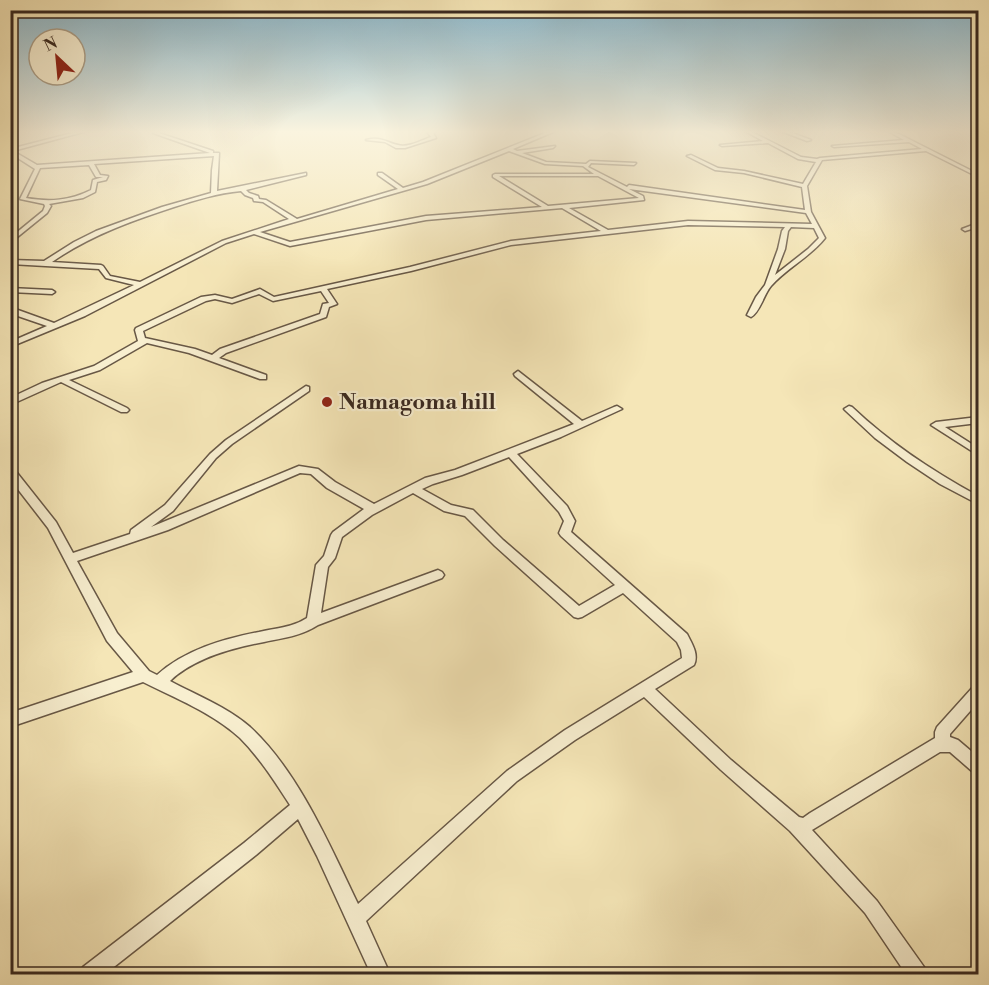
<svg xmlns="http://www.w3.org/2000/svg" width="989" height="985" viewBox="0 0 989 985" font-family="'Libre Bodoni',serif">
  <rect width="100%" height="100%" fill="#f5e6b7"/>
  <filter id="stains"><feTurbulence type="fractalNoise" baseFrequency=".00333" numOctaves="4"/><feColorMatrix values="0 0 0 0 .2 0 0 0 0 .09 0 0 0 0 .02 0 0 0 .5 -.17"/></filter>
  <radialGradient id="worn" r=".72"><stop offset=".6" stop-color="#630" stop-opacity="0"/><stop offset="1" stop-color="#630" stop-opacity=".3"/></radialGradient>
  <g fill="none" stroke-linecap="round" stroke-linejoin="round">
    <g stroke="#685846" stroke-width="3">
      <g id="minor">
        <path d="M80,131h7l-74,20 24,14 173,-12 -57,-20 11,-2 -5,2 54,18v2h6l-2,38 89,-18v2l-60,15 3,3 9,3 1,3 7,1 31,19 101,-30 -20,-14v-2h4l21,15 20,-6 127,-51 3,1 -40,17 4,2 38,-5 -2,2 -31,5 24,9 40,2 4,-3 46,2 -2,2 -43,-2 -3,4 39,20 2,-2 176,25 -3,-23 -58,-14 -29,-3 -28,-14 4,-1 27,13 26,3 59,13 13,-22 -18,-3 -30,-16 -46,3 -2,-1 43,-4 -18,-10h5l51,26 16,2 3,-1 102,-9 -13,-7 -75,5 -2,-1 72,-6 -16,-9h5l85,43v3l-52,-26 -104,9 -15,26 4,26 14,26c-15,19 -38,30 -54,48 -7,8 -11,26 -20,31l-4,-2 9,-18 9,-12 13,-36 4,-18 3,-4 -97,-2 -177,20 -100,26 -84,18 10,15 -8,3 -3,10 -100,36 -7,5 47,17v4h-6l-71,-26 -42,-10 -47,27 -31,10 58,28 2,2 -2,2h-6l-60,-30 -51,23v-7l32,-15 52,-17 44,-25 -3,-11 1,-2 65,-31 14,-2 17,4 28,-10 14,8 136,-30 101,-26 90,-10 -39,-23 -136,12 -136,26 -36,-12 -28,9 -141,73 -75,31v-5l37,-16 -35,-12v-4h6l36,13 80,-38 -28,-7 -7,-9 -89,-5v-4l34,1 30,-19 22,-11 66,-24 49,-14 1,-23 2,-14 -120,8 6,11 8,1 -2,4 -9,2 -2,10 -12,6 -34,6 2,2 -4,7 -37,30v-5l33,-27 2,-5 -1,-2 -24,-5 15,-30 -25,-16v-4zM509,151l36,13 38,2 11,8h-99l-2,1v2l49,30 -116,9 -136,26 -30,-10 167,-48zM89,165l7,12h7l-10,3 -2,10c-22,11 -42,12 -65,8l14,-30zM499,176h99l41,22 -91,8zM629,189l177,24 6,11 -124,-3 -80,9 -39,-22 75,-8 -1,-4zM241,191l4,4 8,3 1,3 9,1 26,17 -67,22 -82,41 -30,-6 -7,-10 -2,-1 -49,-3c37,-26 79,-41 122,-55 22,-7 44,-14 67,-16zM791,227l23,1 5,10 -11,11 -33,26 10,-26 3,-18zM321,291l8,12 -6,1 -3,10 -100,35 -8,6 -17,-6 -50,-11 -2,-7 63,-30 9,-2 17,4 27,-9 14,7z"/>
        <path d="M431,131h5l-3,2 3,5 -31,10h-9l-11,-6 -19,-2c15,-4 19,2 32,5 10,3 24,-5 33,-8l-3,-4z"/>
        <path d="M781,131h6l24,9 -4,1z"/>
        <path d="M978,223v4l-13,4 -3,-2z"/>
        <path d="M10,288l42,2 3,2 -3,2 -42,-2z"/>
        <path d="M518,371l64,50 32,-14 3,-1 5,3 -61,28 -44,17 50,52 8,15 -4,11 116,102c5,10 12,20 7,31l-39,24 76,71 68,57 4,1 7,-5 125,-75v-6l2,-5 36,-40 5,-1v16l-28,32v3l8,3 20,17v17l-5,-2 -23,-20h-10l-128,78 65,71 47,66 2,7h-20l-41,-61 -75,-82 -69,-61 -77,-73 -69,43 -58,41 -151,140 24,53h-19l-54,-118 -19,-37 -42,36 -151,119h-24l2,-7 161,-124 46,-38c-15,-23 -30,-47 -50,-67 -27,-25 -65,-40 -97,-56l-133,45v-14l123,-41 -26,-31 -59,-113 -38,-49v-11l4,1 42,53 17,31 57,-19 1,-4 34,-25 45,-51 16,-14 80,-54 3,1v4l-77,53 -16,14 -43,53 -22,16 148,-61 19,3 17,13 39,22 51,-26 30,-8 119,-46 -59,-48 -1,-2zM509,457l50,55 5,9 -5,12 2,3 54,49 -36,21 -76,-66 -30,-30 -22,-5 -29,-16 11,-5 29,-9zM300,473l11,1 16,14 37,21 -31,23 -2,3 -7,21 -8,9 -9,53c-15,10 -32,10 -48,14 -36,7 -74,18 -102,43l-8,-4 -32,-38 -40,-72 91,-31zM413,493l31,18 21,5 30,30 79,71 4,1 4,-1 41,-24 54,49 4,8 1,8 -117,72 -58,41 -149,133c-28,-58 -60,-133 -108,-177 -23,-20 -54,-32 -80,-46 24,-23 62,-33 94,-39 19,-4 37,-6 54,-17l124,-47 2,-3 -2,-3 -4,-2 -117,43 7,-46 7,-9 7,-21 30,-22z"/>
        <path d="M849,406l3,1c38,36 80,64 126,89v8l-38,-20 -33,-22 -32,-24 -29,-27 -2,-2z"/>
        <path d="M978,417v6l-33,4 33,21v7l-47,-30 5,-3z"/>
      </g>
    </g>
    <use href="#minor" fill="#f8efd0" fill-rule="evenodd"/>
  </g>
  <linearGradient id="sky" x2="0" y2="1"><stop stop-color="#8ab9cf"/><stop offset="0.49" stop-color="#faf4df"/><stop offset="1" stop-color="#faf4df" stop-opacity="0"/></linearGradient>
  <rect width="989" height="269" fill="url(#sky)"/>
  <circle fill="#8f2418" stroke="#f8efd0" stroke-width="2" cx="327" cy="402" r="6"/>
  <g text-anchor="middle" dominant-baseline="central" stroke-width="4.5" stroke-linejoin="round" paint-order="stroke">
    <g font-size="22" font-weight="bold" fill="#392920" stroke="#f8efd0" text-anchor="start">
      <text x="339" y="402">Namagoma hill</text>
    </g>
  </g>
  <rect width="989" height="985" fill="none" stroke="#f5e6b7" stroke-width="36"/>
  <rect x="12" y="12" width="965" height="961" fill="none" stroke="#392920" stroke-width="3"/>
  <rect x="18" y="18" width="953" height="949" fill="none" stroke="#392920" stroke-width="1.5"/>
  <g transform="translate(57 57) rotate(334)"><circle r="28" fill="#f8efd0" stroke="#aca08a" stroke-width="1.5"/>
  <path d="M0-4.5L10 22L0 15L-10 22Z" fill="#8f2418"/>
  <text y="-9" font-size="16" font-weight="bold" text-anchor="middle" fill="#392920">N</text>
  </g>
  <rect width="100%" height="100%" filter="url(#stains)"/>
  <rect width="100%" height="100%" fill="url(#worn)"/>
</svg>
